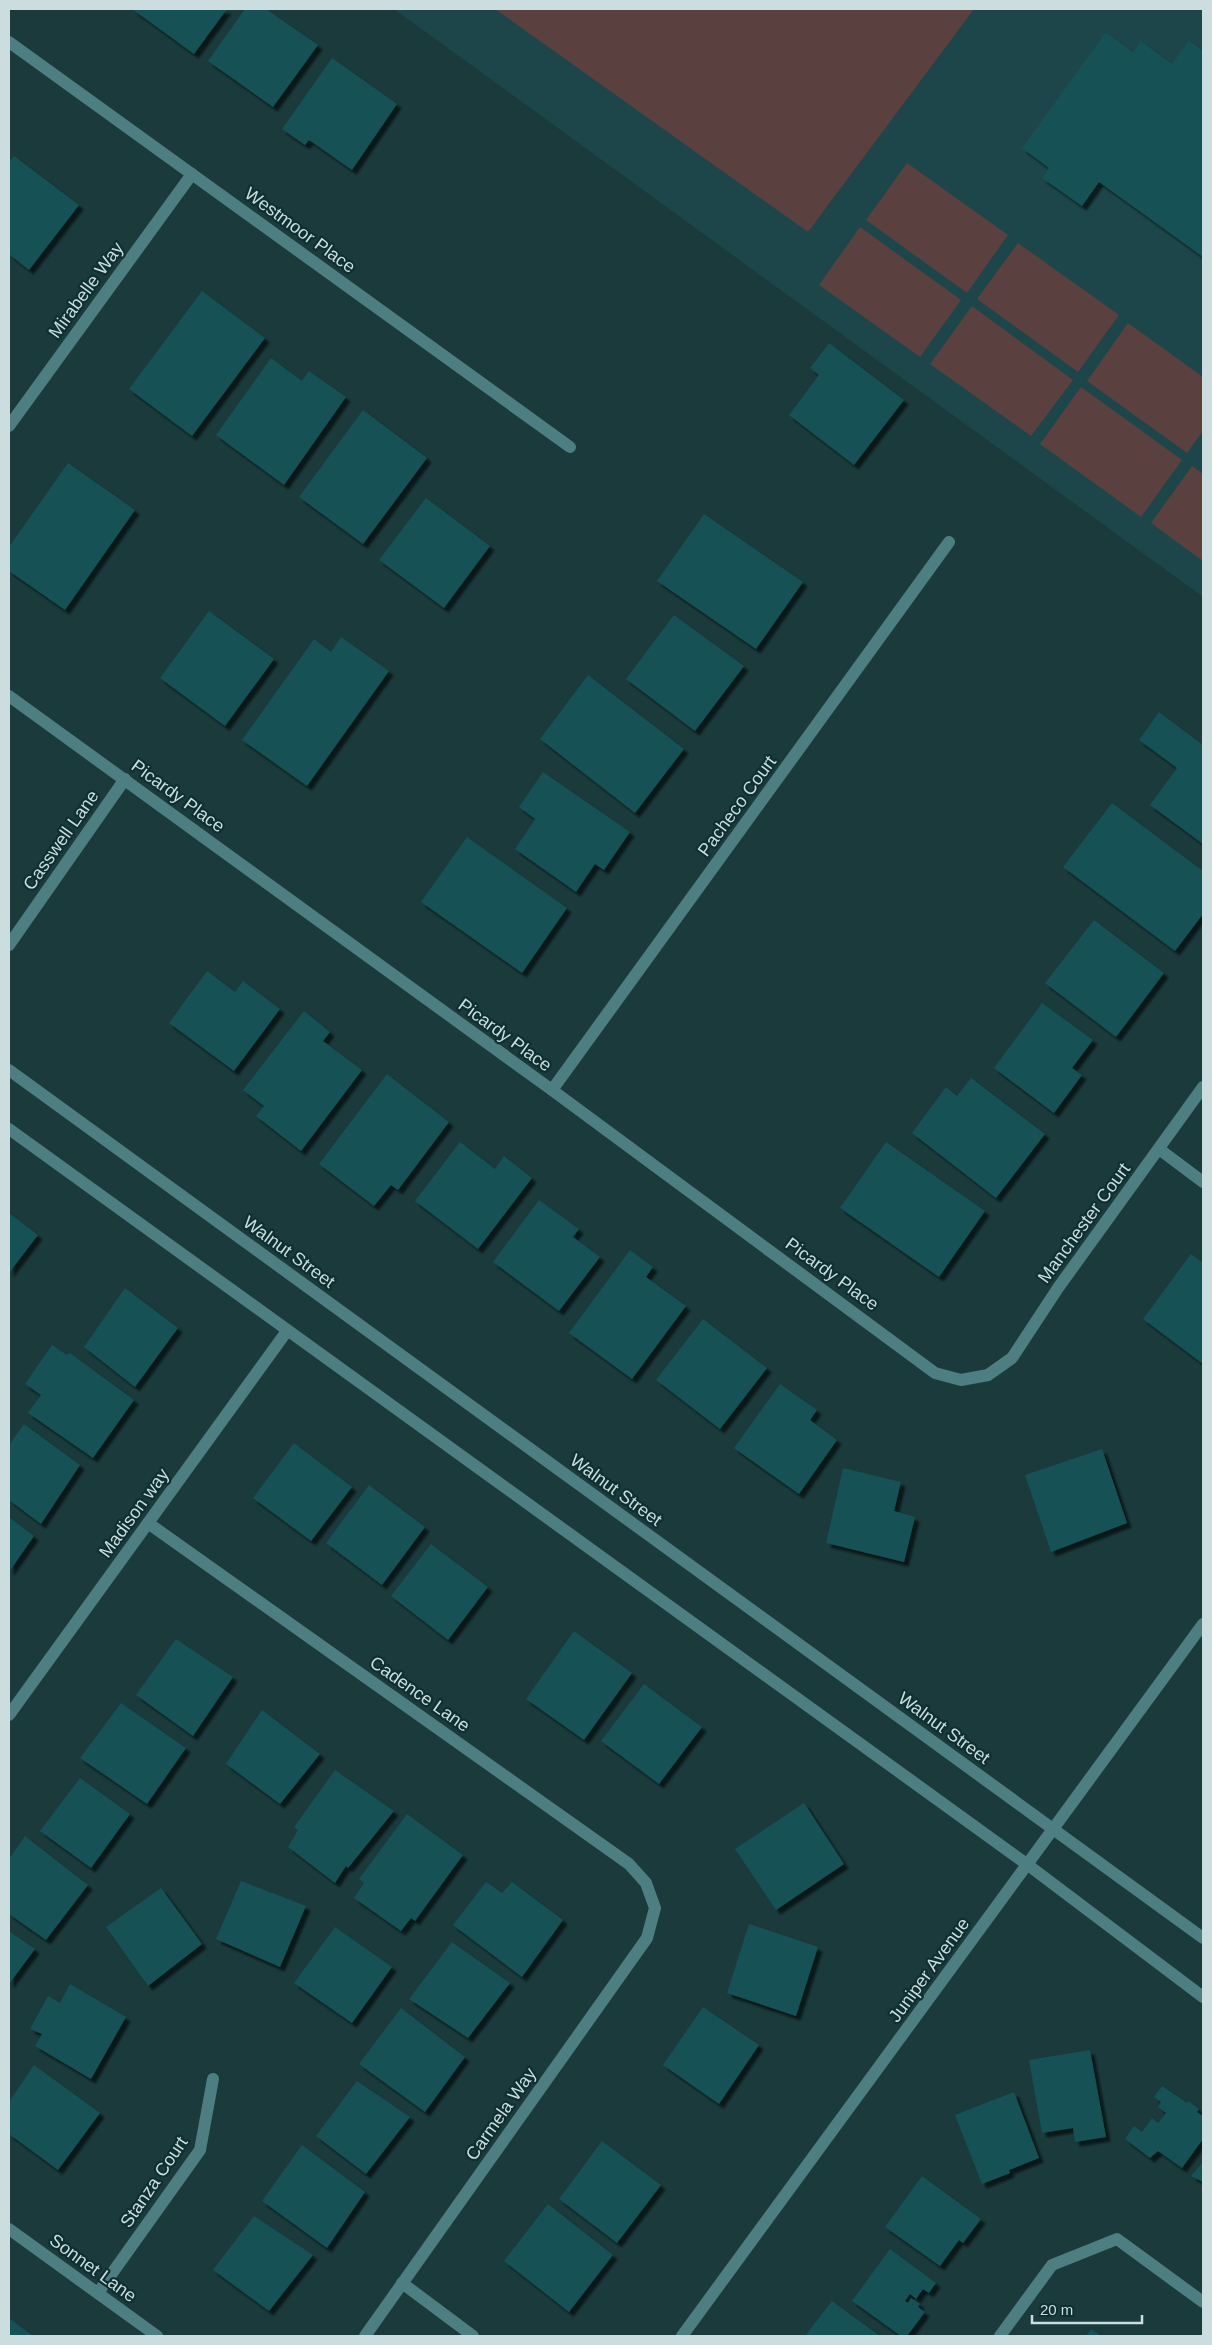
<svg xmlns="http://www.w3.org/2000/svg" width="1212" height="2345" viewBox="0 0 1212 2345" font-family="Helvetica,sans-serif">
  <defs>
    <filter id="shadow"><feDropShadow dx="4.5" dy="4.5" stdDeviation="1" flood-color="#0009"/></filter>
  </defs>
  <rect width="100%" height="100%" fill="#1a3a3c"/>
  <path fill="#1c4649" d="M394,9h809v588z"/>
  <g fill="#5a403e">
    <path d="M495,9h479l-166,223z"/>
    <path d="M907,163l101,72 -41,58 -101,-73z"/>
    <path d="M860,227l101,73 -41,57 -101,-72z"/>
    <path d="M1018,243l101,72 -41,57 -101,-73z"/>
    <path d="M972,306l101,74 -42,56 -101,-72z"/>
    <path d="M1128,323l75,54v54l-16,22 -100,-72z"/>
    <path d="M1081,387l101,73 -41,57 -101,-73z"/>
    <path d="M1192,466l11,8v87l-52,-38z"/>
  </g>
  <g fill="#155155" filter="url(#shadow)">
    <path d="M132,9h95l-33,45z"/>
    <path d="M245,9h21l52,36 -45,62 -65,-46z"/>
    <path d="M1106,32l27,20 8,-11 31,23 17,-24 14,11v206l-104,-75 -17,24 -40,-28 7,-10 -27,-20z"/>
    <path d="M332,58l65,46 -45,66 -43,-30 -4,5 -23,-16z"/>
    <path d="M14,156l65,49 -50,65 -20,-16v-92z"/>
    <path d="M202,291l63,47 -73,98 -63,-47z"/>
    <path d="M829,343l75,57 -50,65 -65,-50 30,-40 -9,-7z"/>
    <path d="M271,358l31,23 7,-10 37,26 -62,88 -68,-50z"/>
    <path d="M363,410l64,48 -64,86 -64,-47z"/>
    <path d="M68,463l67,47 -70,100 -56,-39v-24z"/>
    <path d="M426,498l64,48 -46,62 -65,-48z"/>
    <path d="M704,514l99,68 -47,67 -99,-68z"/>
    <path d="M209,611l65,48 -49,67 -65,-48z"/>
    <path d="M674,615l70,51 -49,65 -69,-52z"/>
    <path d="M341,637l48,34 -82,115 -65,-46 72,-101 17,13z"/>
    <path d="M588,675l96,74 -49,64 -95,-74z"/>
    <path d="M1159,712l44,33v99l-53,-39 27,-37 -38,-28z"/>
    <path d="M543,772l87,60 -26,38 -9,-6 -19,28 -61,-43 20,-30 -16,-12z"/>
    <path d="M1112,803l91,68v43l-28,37 -112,-84z"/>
    <path d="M467,837l100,71 -45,65 -101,-71z"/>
    <path d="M1094,920l70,53 -48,64 -71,-54z"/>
    <path d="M207,971l28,21 8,-11 37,28 -46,62 -65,-48z"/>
    <path d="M1042,1003l51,37 -21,28 10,7 -28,38 -60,-45z"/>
    <path d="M304,1011l26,21 -7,9 39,29 -61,81 -45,-35 8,-10 -21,-16z"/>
    <path d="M387,1074l62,48 -51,68 -7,-5 -17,21 -55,-42z"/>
    <path d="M971,1078l74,56 -49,64 -84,-65 34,-46 11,9z"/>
    <path d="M460,1142l35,27 9,-13 28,22 -54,71 -63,-48z"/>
    <path d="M886,1142l99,69 -46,66 -99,-69z"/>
    <path d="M539,1200l40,29 -6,8 27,20 -41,54 -66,-49z"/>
    <path d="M9,1213l29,22 -29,38z"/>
    <path d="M630,1250l23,17 -7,10 40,29 -54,73 -63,-46z"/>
    <path d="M1191,1254l12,9v101l-60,-45z"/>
    <path d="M125,1288l53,40 -43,59 -51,-40z"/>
    <path d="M703,1319l64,49 -47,61 -64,-49z"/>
    <path d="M52,1345l15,10 3,-2 64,47 -41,58 -65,-45 13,-18 -16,-11z"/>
    <path d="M780,1384l37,26 -7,10 27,20 -38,54 -65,-46z"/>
    <path d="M24,1424l56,41 -39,59 -32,-24v-55z"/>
    <path d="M294,1443l58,44 -41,54 -58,-43z"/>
    <path d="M1102,1449l25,74 -76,29 -26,-77z"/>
    <path d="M843,1468l58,14 -7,29 21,6 -11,45 -78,-19z"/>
    <path d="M369,1485l56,42 -43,58 -56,-42z"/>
    <path d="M9,1517l25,19 -25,36z"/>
    <path d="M431,1544l57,43 -40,53 -57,-44z"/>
    <path d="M574,1631l58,42 -48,67 -58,-41z"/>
    <path d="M176,1639l57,38 -40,59 -57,-41z"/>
    <path d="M644,1684l58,43 -43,57 -58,-43z"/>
    <path d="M121,1703l65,45 -39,56 -67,-46z"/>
    <path d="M262,1710l58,44 -40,50 -54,-40z"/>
    <path d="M335,1770l59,41 -46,57 -2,-2 -11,17 -47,-36 10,-17 -4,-3z"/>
    <path d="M80,1778l50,36 -39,54 -51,-37z"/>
    <path d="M804,1803l40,61 -68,46 -41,-61z"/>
    <path d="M407,1814l56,41 -48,66 -4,-3 -10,13 -47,-33 10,-15 -5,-4z"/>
    <path d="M25,1836l63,49 -42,55 -37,-26v-55z"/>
    <path d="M241,1881l65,25 -26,61 -64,-28z"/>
    <path d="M486,1882l16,11 10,-11 51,38 -41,57 -69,-52z"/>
    <path d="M161,1888l41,56 -54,42 -42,-59z"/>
    <path d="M749,1924l69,23 -22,69 -69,-23z"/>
    <path d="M335,1927l57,40 -40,56 -58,-40z"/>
    <path d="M9,1931l26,18 -26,35z"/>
    <path d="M452,1942l58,41 -42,55 -59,-39z"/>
    <path d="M70,1984l56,33 -35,62 -56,-33 7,-12 -12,-5 18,-33 12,7z"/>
    <path d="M703,2007l56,38 -40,59 -56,-39z"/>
    <path d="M401,2008l64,49 -40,55 -66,-48z"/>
    <path d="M1090,2050l16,87 -31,5 -2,-14 -31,5 -13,-73z"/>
    <path d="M34,2065l66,48 -42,57 -49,-36v-32z"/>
    <path d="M357,2081l53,36 -44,57 -50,-38z"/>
    <path d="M1162,2086l25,17 1,-2 11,8 -2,3 6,4v23l-21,29 -24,-17 -8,7 -25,-19 9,-13 8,6 10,-14 6,5 8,-10 -8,-6 3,-5 -7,-5z"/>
    <path d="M1014,2092l25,66 -30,12 1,3 -28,11 -27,-69z"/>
    <path d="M602,2141l59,44 -44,58 -58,-44z"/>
    <path d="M302,2145l63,47 -38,56 -65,-47z"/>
    <path d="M1203,2162v20l-12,-6z"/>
    <path d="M922,2176l59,43 -18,24 -4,-3 -19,26 -55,-39z"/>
    <path d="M548,2204l65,51 -44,57 -65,-51z"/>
    <path d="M254,2216l59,39 -44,56 -56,-41z"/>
    <path d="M890,2249l46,34 -7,10 -6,-4 -7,10 -6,-5 -5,7 3,2 3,-5 9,6 -2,3 7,5 -18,24h-6l-49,-35z"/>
    <path d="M832,2301l48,35h-75z"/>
    <path d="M9,2318l24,18h-24z"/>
    <path d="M1091,2329l10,7h-15z"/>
  </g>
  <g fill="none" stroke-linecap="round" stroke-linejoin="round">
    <g stroke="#4d7e81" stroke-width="12">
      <path d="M9,42l561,405"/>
      <path d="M9,426l183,-252"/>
      <path d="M9,696l543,394 383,283 26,7 27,-5 24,-17 46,-70 145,-201"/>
      <path d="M9,945l116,-166"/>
      <path d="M9,1070l1194,868"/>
      <path d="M552,1090l397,-548"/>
      <path d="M9,1129l1019,736 175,132"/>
      <path d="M1159,1149l44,33"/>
      <path d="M148,1523l481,341 17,19 9,25 -8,30 -282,398"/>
      <path d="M9,1715l278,-384"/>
      <path d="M9,2229l148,107"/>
      <path d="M402,2283l71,53"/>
      <path d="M98,2293l102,-143 13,-71"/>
      <path d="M682,2336l521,-712"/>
      <path d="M1000,2336l52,-71 65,-26 86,63"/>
    </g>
  </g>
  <g text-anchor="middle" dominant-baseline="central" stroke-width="4.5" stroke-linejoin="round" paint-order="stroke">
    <g font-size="18" fill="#cbddde" stroke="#0f3032">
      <text transform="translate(300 230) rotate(36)">Westmoor Place</text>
      <text transform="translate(86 290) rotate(-54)">Mirabelle Way</text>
      <text transform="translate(178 796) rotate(36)">Picardy Place</text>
      <text transform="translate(737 806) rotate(-54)">Pacheco Court</text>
      <text transform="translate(61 840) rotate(-55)">Casswell Lane</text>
      <text transform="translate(505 1035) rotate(36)">Picardy Place</text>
      <text transform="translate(1084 1223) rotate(-54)">Manchester Court</text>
      <text transform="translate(289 1252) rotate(36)">Walnut Street</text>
      <text transform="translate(832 1274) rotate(36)">Picardy Place</text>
      <text transform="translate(616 1490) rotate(36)">Walnut Street</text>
      <text transform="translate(134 1513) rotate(-54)">Madison way</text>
      <text transform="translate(420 1694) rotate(35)">Cadence Lane</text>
      <text transform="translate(944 1728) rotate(36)">Walnut Street</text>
      <text transform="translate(929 1970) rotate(-54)">Juniper Avenue</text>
      <text transform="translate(501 2114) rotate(-55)">Carmela Way</text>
      <text transform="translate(154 2182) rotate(-56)">Stanza Court</text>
      <text transform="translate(93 2268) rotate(36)">Sonnet Lane</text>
    </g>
  </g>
  <rect width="1212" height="2345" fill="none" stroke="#cbddde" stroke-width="20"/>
  <path d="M1032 2315v8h110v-8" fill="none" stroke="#cbddde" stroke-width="2.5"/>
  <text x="1040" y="2315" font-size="15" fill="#cbddde" stroke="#0f3032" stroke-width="4" paint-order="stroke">20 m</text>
</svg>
